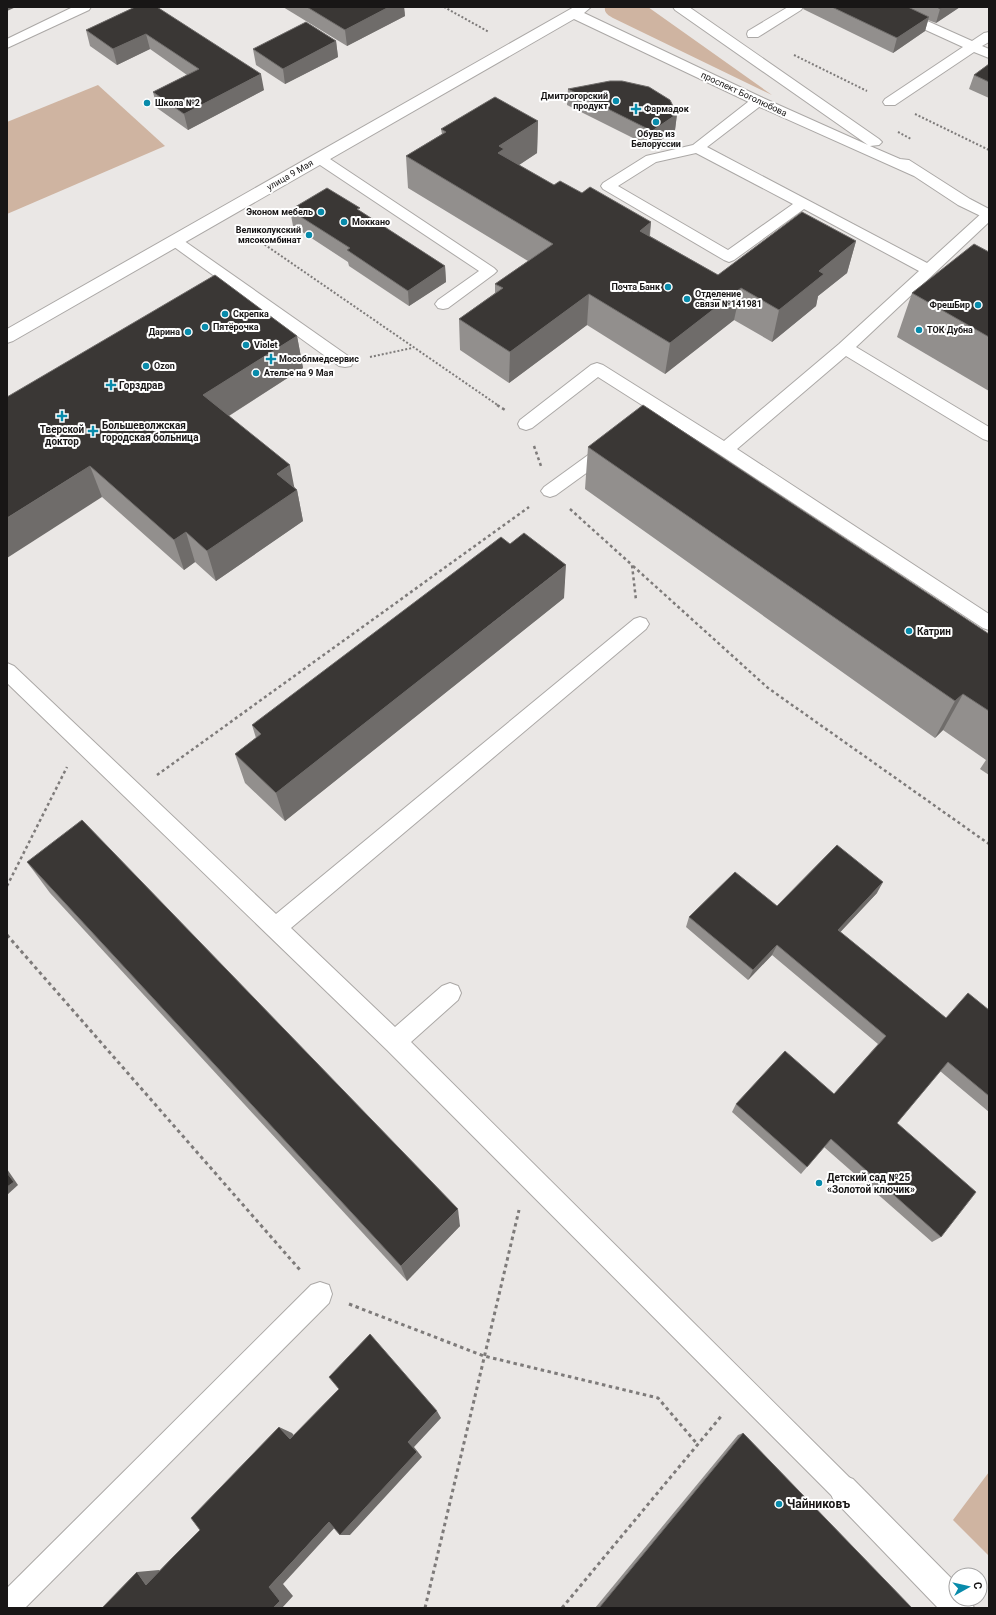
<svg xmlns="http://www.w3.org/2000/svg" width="996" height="1615" viewBox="0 0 996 1615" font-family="Roboto,sans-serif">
  <rect width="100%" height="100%" fill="#eae7e5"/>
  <g fill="#cfb4a1">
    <path d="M605,7h43l124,88 -159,-77c-5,-3 -9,-5 -8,-11z"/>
    <path d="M98,85l67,61 -158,68v-92z"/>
    <path d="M989,1472v84l-36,-36z"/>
  </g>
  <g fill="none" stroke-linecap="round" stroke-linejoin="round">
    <g stroke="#aba8a6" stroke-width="2">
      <g id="lane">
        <path d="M788,7h15l-2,3 -43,27h-10l-1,-3 1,-3z"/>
        <path d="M880,7h16l76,34 12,-8 5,-1v10l-7,4 7,3v9l-15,-6 -79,53h-10l-2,-3 2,-3 78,-52 -81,-37z"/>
        <path d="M758,97l5,1 2,3 -2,3 -56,43 220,116 56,-51 6,-1v11l-133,125 133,80v14l-6,-2 -137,-83 -109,93 252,165v16l-6,-2 -264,-174 -121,-77 -66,51 -6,2 -6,-2 -2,-4 2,-4 71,-55 6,-2 6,2 121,76 115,-97 80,-73 -115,-62 -70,51 -5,2 -5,-2 -121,-71 -2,-3 2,-3 43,-27 47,-11 60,-47zM696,153l97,51 -65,46 -110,-64 38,-24z"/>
        <path d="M319,154l5,1 170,113 3,3 -3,3 -46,34 -5,1 -5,-1 -3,-4 3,-4 41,-29 -165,-110 -2,-3 2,-3z"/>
        <path d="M175,236l5,2 171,120 2,4 -2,4 -6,1 -6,-1 -169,-122 -2,-3 2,-3z"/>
        <path d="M608,443l6,2 2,4 -2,4 -58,42 -6,2 -6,-2 -3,-4 3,-4 58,-42z"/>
        <path d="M640,617l6,2 3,5 -3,5 -355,299 104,99 47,-41 8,-3 8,3 3,7 -3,7 -47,42 441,438 4,9 -4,9 -9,4 -9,-4 -447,-448 -380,-367v-20l7,3 262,248 358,-295z"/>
        <path d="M320,1282l9,3 3,9 -3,9 -304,305h-18v-20l304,-303z"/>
      </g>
    </g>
    <g stroke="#aba8a6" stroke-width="2">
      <g id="street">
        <path d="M73,7h18l-2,3 -82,38v-9z"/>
        <path d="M843,1475l10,4 103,104v16h14l4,9h-36l-105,-109 -4,-10 4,-10z"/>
      </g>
    </g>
    <g stroke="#aba8a6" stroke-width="2">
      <path id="secondary" d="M574,7h17l-7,6 179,85 105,47 -193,-135 -2,-3h16l190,132 3,3 -3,3 -9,1 30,13 9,1 61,39 19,10v11l-31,-15 -44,-29 -161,-72 -179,-85 -561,322 -6,2v-14z"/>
    </g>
    <g stroke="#7e7b7a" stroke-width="2" stroke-dasharray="2 2" stroke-linecap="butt">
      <path d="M444,7l45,25"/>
      <path d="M794,55l73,36"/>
      <path d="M915,114l74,36"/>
      <path d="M898,132l13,7"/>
      <path d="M258,240l241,166"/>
      <path d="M370,357l42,-9"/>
    </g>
    <g stroke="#7e7b7a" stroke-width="2.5" stroke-dasharray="3 3" stroke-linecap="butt">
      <path d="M497,405l8,5"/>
      <path d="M534,446l7,20"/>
      <path d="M570,509l62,56 4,35"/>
      <path d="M633,566l135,122 221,156"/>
      <path d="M157,775l372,-268"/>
      <path d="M7,886l60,-119"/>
    </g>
    <g stroke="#7e7b7a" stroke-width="3" stroke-dasharray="3.5 3.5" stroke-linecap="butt">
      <path d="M7,935l293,335"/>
      <path d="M349,1304l135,52 174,42 40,47"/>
      <path d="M425,1608l94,-398"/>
      <path d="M562,1608l161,-194"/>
    </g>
    <use href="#lane" fill="#fff" fill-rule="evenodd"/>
    <use href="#street" fill="#fff" fill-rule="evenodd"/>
    <use href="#secondary" fill="#fff" fill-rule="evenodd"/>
  </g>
  <g fill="#928f8d">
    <path d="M135,7l129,83 -76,40 -31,-22 -4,-16 34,-17 -37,-26 -33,16 -27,-19 -4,-16z"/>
    <path d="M283,7h121l1,9 -58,30z"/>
    <path d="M804,7h156l-24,16 -8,-3 -3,11 -32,22 -90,-44z"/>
    <path d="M336,41l2,16 -53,27 -29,-19 -3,-16z"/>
    <path d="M989,64v34l-20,-9 5,-14z"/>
    <path d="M568,89l109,25 -2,16 -24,17 -84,-42z"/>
    <path d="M538,121l-1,32 -18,12 35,20 28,8 69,29 -1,14 68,39 138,-34 -9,32 -29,23 -2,10 -44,36 -38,-22 -69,54 -78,-49 -78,58 -49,-33 -1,-31 36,-26v-9l33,-23 -120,-73 -2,-32 36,-22 -1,-5z"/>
    <path d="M290,210l70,1 85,55 1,16 -37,24 -60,-40 -1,-4 -55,-36z"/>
    <path d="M989,252v139l-92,-54 15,-44z"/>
    <path d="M297,336l6,32 -74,48 68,74 6,31 -87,60 -21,-19 -11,8 -82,-73 -95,-100z"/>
    <path d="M588,447l401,187v141l-9,-6 6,-9 -43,-30 -8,8 -350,-249z"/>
    <path d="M564,598l-279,223 -40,-38 -10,-29 21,-16 -4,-13z"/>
    <path d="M27,862l433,364 -53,55 -357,-388z"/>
    <path d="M877,893l-37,39 106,86 43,-8v102l-49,-41 -43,52 44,114 -9,5 -108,-95 -23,27 -69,-62 4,-8 98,-10 44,-50 -106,-89 -24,25 -62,-53 3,-10 88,-11z"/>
    <path d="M743,1433l169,175h-317l143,-173z"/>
  </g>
  <g fill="#6f6c6a">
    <path d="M7,7h9l-9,4z"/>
    <path d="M389,7h15l1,9 -58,30 -2,-16z"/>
    <path d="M943,7h17l-24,16 4,-14z"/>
    <path d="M929,17l-4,14 -32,22 4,-15z"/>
    <path d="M146,34l4,15 -33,16 -4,-16z"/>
    <path d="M336,41l2,16 -53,27 -2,-15z"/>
    <path d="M261,74l3,16 -76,40 -4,-16z"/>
    <path d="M677,114l-2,16 -24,17 1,-16z"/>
    <path d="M538,121l-1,32 -33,22 -6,-22 1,-7z"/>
    <path d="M651,222l-4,32 -7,-23z"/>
    <path d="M856,241l-9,32 -29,23 -2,10 -44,36 7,-32 40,-39z"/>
    <path d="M445,266l1,16 -37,24 -1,-15z"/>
    <path d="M741,288l-7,32 -69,54 5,-31z"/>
    <path d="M589,294l-2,31 -78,58 1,-31z"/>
    <path d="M297,336l6,32 -92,59 -8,-32z"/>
    <path d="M290,465l5,26 2,-1 6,31 -87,60 -9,-30 70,-77z"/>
    <path d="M90,466l12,31 -95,61v-40z"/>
    <path d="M186,532l9,30 -11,8 -10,-30z"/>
    <path d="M566,565l-2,33 -279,223 -9,-28z"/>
    <path d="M963,694l-20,36 -8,8 20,-37z"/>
    <path d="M883,882l-6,11 -45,48 6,-11z"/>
    <path d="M777,945l-5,10 -24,25 5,-10z"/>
    <path d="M7,1169l11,16 -11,10z"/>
    <path d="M458,1209l2,17 -53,55 -6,-15z"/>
    <path d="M437,1411l4,7 -27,29 8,10 -72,78h-10l68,-93z"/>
    <path d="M279,1427l13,6 10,12 -12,-6z"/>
    <path d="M329,1522l10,1 -56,61 10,12 -11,12h-9l-4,-21z"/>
    <path d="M159,1570l8,11 -21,4 -9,-13z"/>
  </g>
  <g fill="#3a3735" stroke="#6f6c6a">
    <path d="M135,7h22l104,67 -77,40 -31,-22 46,-23 -53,-35 -33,15 -27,-19z"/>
    <path d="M307,7h82l-44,23z"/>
    <path d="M832,7h76l21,10 -32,21z"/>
    <path d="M937,7h6l-3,2z"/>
    <path d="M306,22l30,19 -53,28 -30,-20z"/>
    <path d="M989,64v18l-15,-7z"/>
    <path d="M610,81h12l27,6 21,13 7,14 -25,17 -84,-42z"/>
    <path d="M495,97l43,24 -39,25 5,3 -6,4 56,32 6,-4 22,12 8,-6 61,35 -11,9 78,44 84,-63 54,29 -37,30 5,3 -45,36 -38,-22 -71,55 -81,-49 -79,58 -51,-33 44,-31 -8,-4 58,-40 -147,-88 40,-24 -5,-3z"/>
    <path d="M327,188l33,20 -3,1 88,57 -37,25 -61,-41 3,-2 -60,-38z"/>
    <path d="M974,244l15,8v85l-77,-44z"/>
    <path d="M215,275l82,61 -94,59 87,70 -13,9 20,16 -90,61 -21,-19 -12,8 -84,-74 -83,52v-121z"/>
    <path d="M643,405l346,229v77l-26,-17 -8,7 -367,-254z"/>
    <path d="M524,533l42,32 -290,228 -41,-39 26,-20 -9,-9 249,-188 9,7z"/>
    <path d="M82,820l376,389 -57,57 -374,-404z"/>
    <path d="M837,845l46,37 -45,48 108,88 22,-25 21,17v86l-41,-34 -51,61 79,69 -35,45 -110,-98 -24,28 -71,-63 49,-53 49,43 52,-58 -109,-91 -24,25 -64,-53 46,-45 42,34z"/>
    <path d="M7,1173l7,9 -7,5z"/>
    <path d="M370,1334l67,77 -29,31 9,10 -77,83 -11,-13 -60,65 11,14 -7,7h-171l35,-36 9,13 27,-28 27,-27 -9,-12 88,-91 11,12 49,-50 -10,-12z"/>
    <path d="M743,1433l169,175h-313z"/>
  </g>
  <g fill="#088bab" stroke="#fff" stroke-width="1.5">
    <circle cx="616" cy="101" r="4"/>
    <circle cx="147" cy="103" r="4"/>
    <path d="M634 103h4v4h4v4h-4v4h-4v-4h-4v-4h4z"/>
    <circle cx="656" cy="122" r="4"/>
    <circle cx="321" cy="212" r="4"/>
    <circle cx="344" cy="222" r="4"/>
    <circle cx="309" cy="235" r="4"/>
    <circle cx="668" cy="287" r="4"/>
    <circle cx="687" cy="299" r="4"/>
    <circle cx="978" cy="305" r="4"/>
    <circle cx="225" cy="314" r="4"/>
    <circle cx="205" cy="327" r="4"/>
    <circle cx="919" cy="330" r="4"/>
    <circle cx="188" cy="332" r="4"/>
    <circle cx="246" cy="345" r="4"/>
    <path d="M269 353h4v4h4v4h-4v4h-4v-4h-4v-4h4z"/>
    <circle cx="146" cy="366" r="4"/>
    <circle cx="256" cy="373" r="4"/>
    <path d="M109 379h4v4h4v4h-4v4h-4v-4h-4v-4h4z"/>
    <path d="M60 410h4v4h4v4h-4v4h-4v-4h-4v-4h4z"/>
    <path d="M91 425h4v4h4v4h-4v4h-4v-4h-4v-4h4z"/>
    <circle cx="909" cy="631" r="4"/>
    <circle cx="819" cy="1183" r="4"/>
    <circle cx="779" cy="1504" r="4"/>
  </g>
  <g text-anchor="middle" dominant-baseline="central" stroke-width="4" stroke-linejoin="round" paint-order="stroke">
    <g font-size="9" fill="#181616" stroke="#fff">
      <text transform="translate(744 94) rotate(25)">проспект Боголюбова</text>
      <text transform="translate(290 175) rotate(-30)">улица 9 Мая</text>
    </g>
    <g font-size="9" font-weight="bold" fill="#181616" stroke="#fff" text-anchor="start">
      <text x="608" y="96" text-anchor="end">Дмитрогорский<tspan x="608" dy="10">продукт</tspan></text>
      <text x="155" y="103">Школа №2</text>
      <text x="644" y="109">Фармадок</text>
      <text x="656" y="134" text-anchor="middle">Обувь из<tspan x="656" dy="10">Белоруссии</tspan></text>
      <text x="313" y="212" text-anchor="end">Эконом мебель</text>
      <text x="352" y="222">Моккано</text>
      <text x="301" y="230" text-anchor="end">Великолукский<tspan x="301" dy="10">мясокомбинат</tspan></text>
      <text x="660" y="287" text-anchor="end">Почта Банк</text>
      <text x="695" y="294">Отделение<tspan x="695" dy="10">связи №141981</tspan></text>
      <text x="970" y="305" text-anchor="end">ФрешБир</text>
      <text x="233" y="314">Скрепка</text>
      <text x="213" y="327">Пятёрочка</text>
      <text x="927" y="330">ТОК Дубна</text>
      <text x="180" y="332" text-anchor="end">Дарина</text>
      <text x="254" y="345">Violet</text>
      <text x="279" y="359">Мособлмедсервис</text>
      <text x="154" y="366">Ozon</text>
      <text x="264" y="373">Ателье на 9 Мая</text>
    </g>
    <g font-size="10" font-weight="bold" fill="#181616" stroke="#fff" text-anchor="start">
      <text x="119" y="385">Горздрав</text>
      <text x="102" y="425">Большеволжская<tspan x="102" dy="12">городская больница</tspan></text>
      <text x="62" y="429" text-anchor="middle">Тверской<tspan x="62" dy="12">доктор</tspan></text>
      <text x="917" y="631">Катрин</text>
      <text x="827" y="1177">Детский сад №25<tspan x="827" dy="12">«Золотой ключик»</tspan></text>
    </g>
    <g font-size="12" font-weight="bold" fill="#181616" stroke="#fff" text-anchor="start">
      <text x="787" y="1504">Чайниковъ</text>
    </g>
  </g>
  <rect width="996" height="1615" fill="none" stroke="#181616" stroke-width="16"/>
  <g transform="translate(968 1587) rotate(82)"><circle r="19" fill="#ffffff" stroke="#a3a2a2"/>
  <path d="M0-3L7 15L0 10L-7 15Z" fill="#088bab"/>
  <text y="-6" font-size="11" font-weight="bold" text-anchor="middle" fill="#181616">С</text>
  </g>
</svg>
